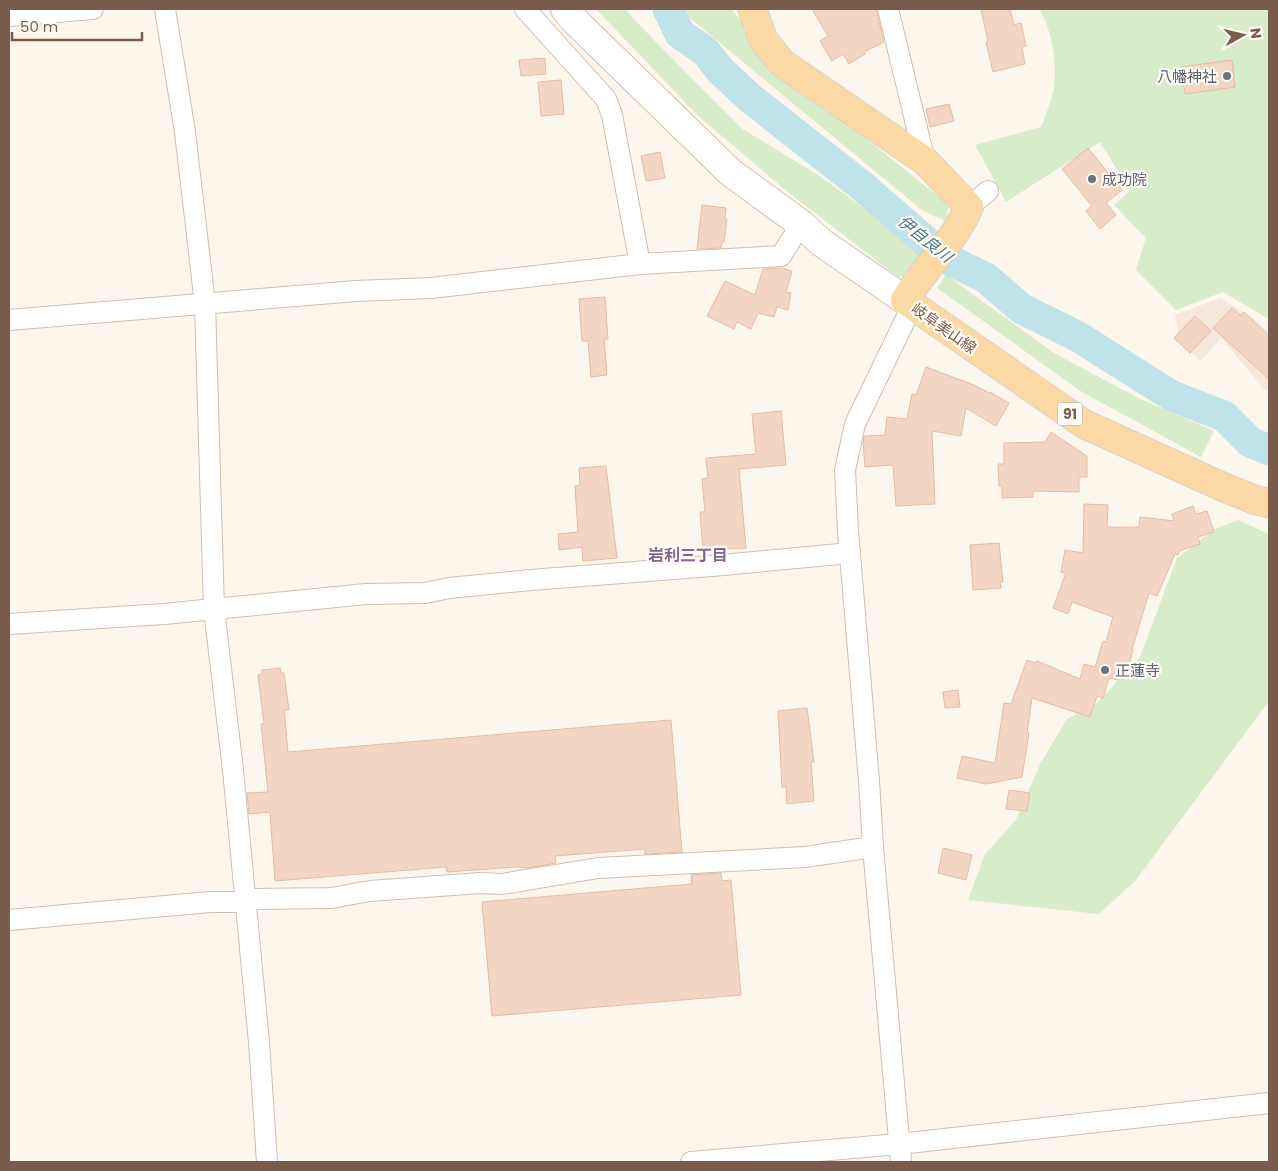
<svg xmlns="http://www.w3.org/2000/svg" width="1278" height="1171" viewBox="0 0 1278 1171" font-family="Poppins,'Noto Sans JP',sans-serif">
  <rect width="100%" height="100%" fill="#fdf6ec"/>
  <path fill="#f5e8da" d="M1220,298l33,20 16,15v56l-4,1 -44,-52 -20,23 -21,-18 -5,-28z"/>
  <g fill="#d8ecc9">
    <path d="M596,9h29l27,29 89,90 77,47 106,77 -19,24 -7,1 -109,-84 -92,-78z"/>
    <path d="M686,9h46l34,49 183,147 -3,16 -23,-10 -233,-193z"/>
    <path d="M1039,9h230v310l-46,-27 -47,18 -40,-40 10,-32 -32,-33 16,-14 -30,-49 -94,60 -31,-57 66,-18c4,-11 9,-23 12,-34 5,-27 0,-61 -14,-84z"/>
    <path d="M946,275l108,78 86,46 74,32 -13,26 -119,-65 -145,-104z"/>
    <path d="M1238,520l31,14v167l-133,179 -37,34 -131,-14 17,-46 31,-34 24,-56 27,-45 30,-16 43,-46 37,-99 38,-29z"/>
  </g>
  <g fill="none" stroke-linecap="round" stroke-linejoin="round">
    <path stroke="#bfe3e8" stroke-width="31" d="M668,9l12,25 25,17 15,19 30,28 112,88 83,72 41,20 36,31 55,27 95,60 52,20 26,26 19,8"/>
  </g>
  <g fill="#f3d5c3" stroke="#e6bba3">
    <path d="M812,9h64l8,33 -20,10 1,2 -16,10 -6,-10 -11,7 -12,-20 8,-5z"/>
    <path d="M981,9h29l4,16 7,-2 5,23 -4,1 3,17 -32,8 -7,-30h2z"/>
    <path d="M545,58l1,16 -25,2 -2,-16z"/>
    <path d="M1232,60l3,27 -50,7 -4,-27z"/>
    <path d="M561,80l3,34 -23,2 -3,-34z"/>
    <path d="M949,104l5,17 -24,6 -4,-18z"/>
    <path d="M1088,148l34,42 -16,13 10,12 -16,14 -14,-18 6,-5 -30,-37z"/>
    <path d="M660,152l5,26 -19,3 -5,-25z"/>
    <path d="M702,205l24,3 -1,11h2l-3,23h-2l-1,6 -24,1z"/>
    <path d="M782,268l10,3 -6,21 5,1 -3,17 -11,-3 -3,10 -16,-4 -7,16 -14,-7 -3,7 -27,-13 18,-35 30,14 8,-26z"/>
    <path d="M605,297l3,42h-4l3,36 -16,2 -3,-36h-6l-3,-42z"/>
    <path d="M1232,308l9,8 3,-4 25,24v43l-56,-51z"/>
    <path d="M1195,316l16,15 -21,22 -16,-15z"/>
    <path d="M926,367l48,18 15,8 1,-1 19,11 -13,23 -30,-18 -5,28 -29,-5 3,73 -39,2 -3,-41 -28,2 -2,-23 1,-8 21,-1 2,-18 20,2 5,-25 4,1z"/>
    <path d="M781,411l5,54 -47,4 7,79 -43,2 -3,-38h5l-3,-33 6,-1 -2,-20 50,-4 -4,-40z"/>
    <path d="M1051,432l36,24v21h-8v15l-46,-1v6l-31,1v-12h-3l-1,-22h6v-21l41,-1z"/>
    <path d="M606,466l11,92 -34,3 -1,-14 -23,3 -1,-16 20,-2 -3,-46 5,-1 -1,-17z"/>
    <path d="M1084,504l24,1 -1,22h32l1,-10 34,4 -2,-7 21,-8 3,8 11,-3 7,21 -16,5 2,7 -21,7 -1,4 -3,-1 -18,42 -8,-3 -17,56 1,1 -7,24 -6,-2 -2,8 -9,-2 -6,20 -6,-2 -7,21 -58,-19 -5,35h2l-7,44 -36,7 -29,-6 5,-22 33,7 9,-60 7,1 16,-44 9,3 1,-2 43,18 4,-15 11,3 8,-26 3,1 7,-25 -41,-15 -4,12 -15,-6 13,-35 -5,-1 4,-22 18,3z"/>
    <path d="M999,543l4,39h-3l1,6 -28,2 -3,-45z"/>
    <path d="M280,668l1,5h3l5,37h-5l4,42 383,-32 11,132 -37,2v-5l-90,7 1,7 -28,5 -12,-1 -69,5 -1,-5 -171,14 -5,-69 -21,2 -2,-21 21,-1 -7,-68h3l-6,-49 4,-1v-4z"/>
    <path d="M958,690l2,17 -15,1 -2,-16z"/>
    <path d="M807,708l7,54h-3l3,39 -27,3 -1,-17h-4l-4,-76z"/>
    <path d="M1009,790l21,3 -3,18 -21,-2z"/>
    <path d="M943,848l29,7 -6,25 -28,-7z"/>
    <path d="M721,873l1,8 9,-1 10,115 -249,21 -10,-114 210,-18 -1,-9z"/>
  </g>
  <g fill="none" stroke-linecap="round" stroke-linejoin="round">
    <g stroke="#d1beb0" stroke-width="22">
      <g id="street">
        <path d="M165,9l20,123 20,172 9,305 19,161 26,272 8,120"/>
        <path d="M525,9l81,90 6,16 28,149"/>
        <path d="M888,9l37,152"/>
        <path d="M9,16l84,-7"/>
        <path d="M969,207l19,-16"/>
        <path d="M9,320l347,-29 75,-3 209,-24 141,-8 20,-32"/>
        <path d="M9,624l155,-10 202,-20 59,-1 24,-5 82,-8 181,-14 138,-13"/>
        <path d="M9,920l201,-18h27l7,-3 87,-1 39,-7 110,-8 22,1 96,-16 207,-11 68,-10"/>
        <path d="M691,1162l208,-18 370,-41"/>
        <path d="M901,1162l-28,-315 -4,-66 -21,-250 -3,-61 10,-46 57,-118"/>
      </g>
    </g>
    <g stroke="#d6c0b0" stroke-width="30">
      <path id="secondary" d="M565,9l8,10 157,153 71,52 21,19 83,57"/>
    </g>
    <g stroke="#dad1cd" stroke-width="30">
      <path id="primary" d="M752,9l12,32 18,22 143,98 44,46c-15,35 -45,61 -64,93l179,124 139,63 32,13 14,3"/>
    </g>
    <use href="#street" stroke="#fff" stroke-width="20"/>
    <use href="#secondary" stroke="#fff" stroke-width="28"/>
    <use href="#primary" stroke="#fbd9a5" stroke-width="28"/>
  </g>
  <g fill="#6b7280" stroke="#fffaf3" stroke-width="2">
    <circle cx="1227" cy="76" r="5"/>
    <circle cx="1092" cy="179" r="5"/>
    <circle cx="1105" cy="670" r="5"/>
  </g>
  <g text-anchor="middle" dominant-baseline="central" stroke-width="4.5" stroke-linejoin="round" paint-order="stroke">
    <rect fill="#fffaf3" stroke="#a28b7f" stroke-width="1" x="1057.5" y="402.5" width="25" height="23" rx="4"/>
    <g font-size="14" font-weight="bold" fill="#7a5c4d">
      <text x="1070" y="414">91</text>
    </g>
    <g font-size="15" fill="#5b616d" stroke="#fffaf3" text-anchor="start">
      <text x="1217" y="76" text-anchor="end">八幡神社</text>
      <text x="1102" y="179">成功院</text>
      <text x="1115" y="670">正蓮寺</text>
    </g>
    <g font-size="15" fill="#7a5c4d" stroke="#fffaf3">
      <text transform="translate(944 328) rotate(35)">岐阜美山線</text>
    </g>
    <g font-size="16" font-style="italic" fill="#437c86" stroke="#fffaf3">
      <text transform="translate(925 239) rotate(39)">伊自良川</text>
    </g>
    <g font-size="16" font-weight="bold" fill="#846695" stroke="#fffaf3">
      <text x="688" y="555">岩利三丁目</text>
    </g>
  </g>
  <rect width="1278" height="1171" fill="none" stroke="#7a5c4d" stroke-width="20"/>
  <g transform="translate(1243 35) rotate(82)" stroke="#fffaf3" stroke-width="4" paint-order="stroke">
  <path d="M0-4L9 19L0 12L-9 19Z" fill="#7a5c4d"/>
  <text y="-8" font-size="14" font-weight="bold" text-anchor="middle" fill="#7a5c4d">N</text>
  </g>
  <path d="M12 32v8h130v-8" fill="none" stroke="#7a5c4d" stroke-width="2.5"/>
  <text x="20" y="32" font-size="15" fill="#7a5c4d" stroke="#fffaf3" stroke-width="4" paint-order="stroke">50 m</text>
</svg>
